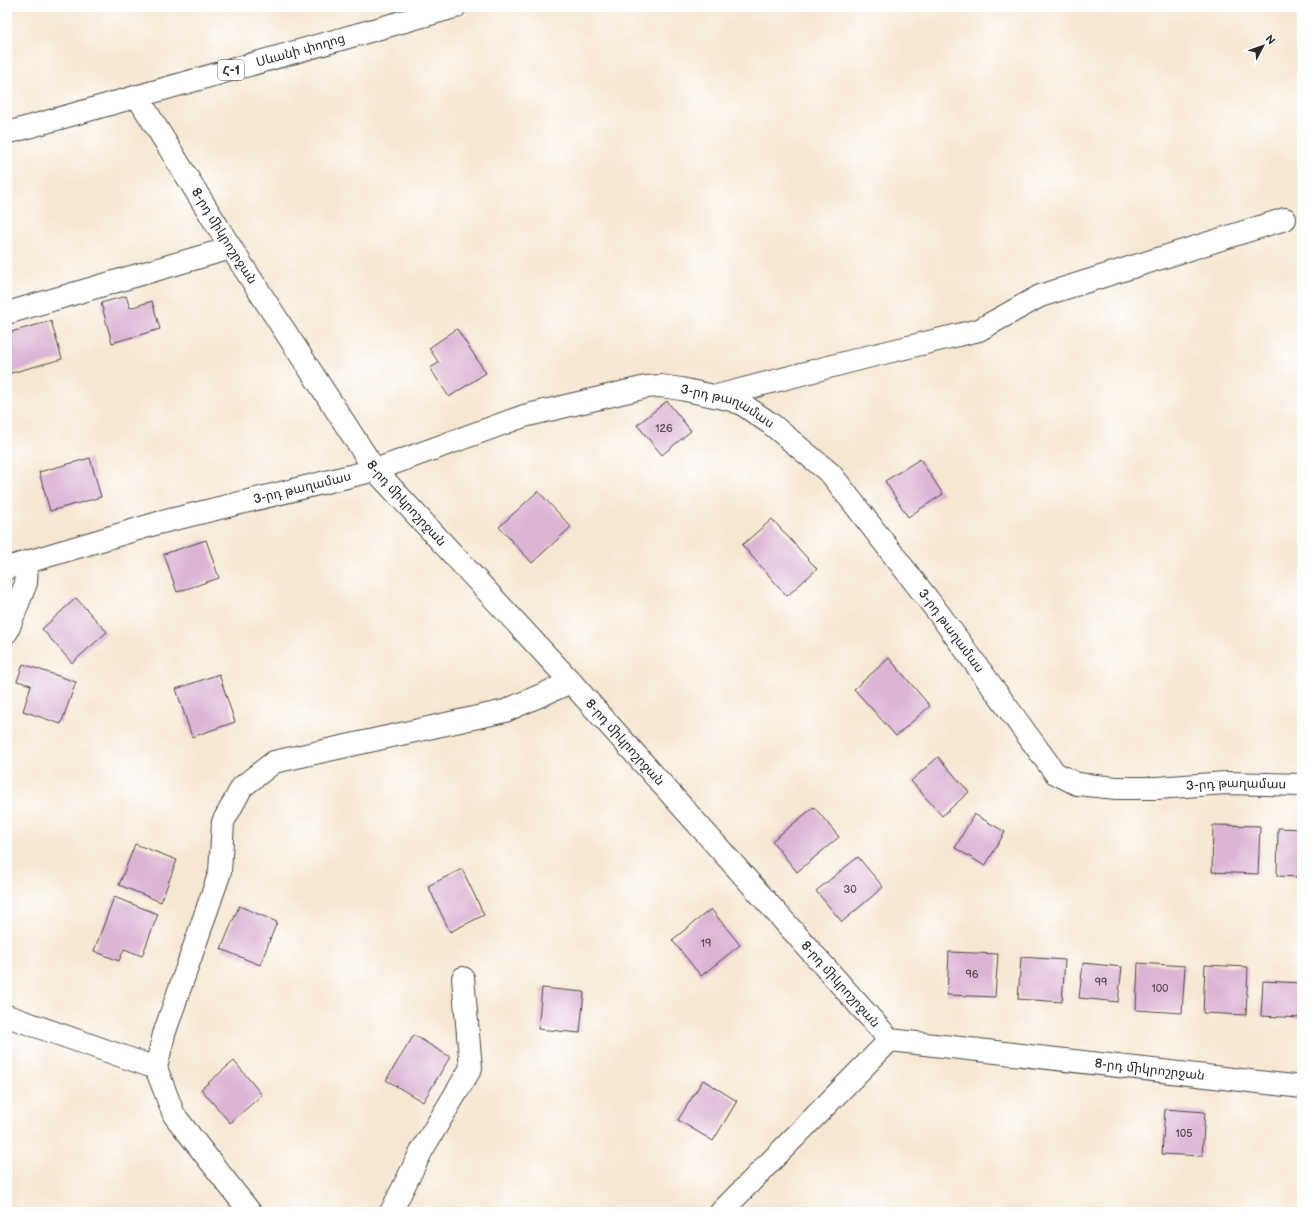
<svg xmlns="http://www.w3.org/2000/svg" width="1309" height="1219" viewBox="0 0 1309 1219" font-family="'Balsamiq Sans','Noto Sans Armenian',sans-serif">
  <rect width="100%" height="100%" fill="#fff"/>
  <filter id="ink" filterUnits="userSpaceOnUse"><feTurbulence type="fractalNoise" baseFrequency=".025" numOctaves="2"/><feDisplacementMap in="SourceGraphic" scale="8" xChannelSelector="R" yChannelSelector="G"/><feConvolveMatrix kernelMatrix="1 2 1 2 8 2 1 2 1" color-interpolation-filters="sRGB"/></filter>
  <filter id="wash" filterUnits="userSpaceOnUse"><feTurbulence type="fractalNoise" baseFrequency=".012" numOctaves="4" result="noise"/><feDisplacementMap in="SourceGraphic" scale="16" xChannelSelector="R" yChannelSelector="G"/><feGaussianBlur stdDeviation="0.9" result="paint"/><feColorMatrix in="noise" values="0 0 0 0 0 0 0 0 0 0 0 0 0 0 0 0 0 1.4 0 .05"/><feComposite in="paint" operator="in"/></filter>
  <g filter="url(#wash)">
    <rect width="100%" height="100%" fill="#f6e7d2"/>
    <g id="blocks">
      <g fill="#dcb4d4">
        <path d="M126,296l4,12 22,-7 8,28 -48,14 -11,-40z"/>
        <path d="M51,321l11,38 -51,14 -4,-16v-24z"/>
        <path d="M457,329l29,44 -37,24 -19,-29 9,-5 -10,-15z"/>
        <path d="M667,401l24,30 -29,24 -25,-30z"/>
        <path d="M90,458l11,39 -51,14 -11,-39z"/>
        <path d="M920,459l23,35 -35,23 -23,-36z"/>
        <path d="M538,491l33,36 -39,36 -33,-36z"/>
        <path d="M772,519l45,50 -30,27 -45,-51z"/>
        <path d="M206,540l13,38 -42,14 -13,-38z"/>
        <path d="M76,598l31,34 -35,31 -30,-34z"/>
        <path d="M889,658l41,48 -34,30 -42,-47z"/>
        <path d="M23,664l53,18 -15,42 -38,-13 8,-26 -14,-4z"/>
        <path d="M219,674l16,48 -43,15 -16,-48z"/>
        <path d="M938,757l31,35 -27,24 -31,-35z"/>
        <path d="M814,807l25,30 -42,35 -25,-31z"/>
        <path d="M974,814l31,18 -20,34 -30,-18z"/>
        <path d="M1213,825l47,1 -2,48 -46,-2z"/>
        <path d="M1278,828l24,1v48l-25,-1z"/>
        <path d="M135,844l42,16 -16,42 -42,-17z"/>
        <path d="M858,857l25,30 -41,35 -26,-31z"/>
        <path d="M462,869l22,46 -34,17 -22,-46z"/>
        <path d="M114,897l44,17 -16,42 -18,-7 -5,12 -25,-10z"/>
        <path d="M239,906l38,16 -17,43 -39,-16z"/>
        <path d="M711,909l29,36 -39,31 -29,-36z"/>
        <path d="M949,952l49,2 -3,43 -48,-2z"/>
        <path d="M1021,957l44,3 -3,42 -44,-3z"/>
        <path d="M1083,963l39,4 -4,35 -39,-4z"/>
        <path d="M1138,963l47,3 -3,47 -46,-3z"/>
        <path d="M1205,965l43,2 -2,48 -43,-2z"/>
        <path d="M1263,981l39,2v35l-41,-2z"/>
        <path d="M542,988l42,4 -4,41 -42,-4z"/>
        <path d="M414,1035l36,22 -27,45 -37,-22z"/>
        <path d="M234,1061l28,34 -32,28 -29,-34z"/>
        <path d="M703,1080l34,21 -24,40 -35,-21z"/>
        <path d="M1165,1109l40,3 -3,44 -40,-2z"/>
      </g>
    </g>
  </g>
  <g filter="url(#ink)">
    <use href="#blocks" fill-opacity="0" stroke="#494744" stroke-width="1"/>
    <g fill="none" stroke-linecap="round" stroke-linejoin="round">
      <g stroke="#494744" stroke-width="24">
        <g id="minor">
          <path id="s1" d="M137,96l94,152 144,222 196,212 319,358 412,47"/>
          <path d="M7,313l224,-65"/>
          <path d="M717,396l150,-39 112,-27 61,-34 245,-77"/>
          <path id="s2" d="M7,568l151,-45 217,-53 149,-54 122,-29 15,-1 20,3 47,10 14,5 29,20 60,50 109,141 115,158 22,11 39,4h41l69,-5 76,2"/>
          <path d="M7,632l19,-49 1,-21"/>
          <path d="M7,1016l149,52"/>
          <path d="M250,1212l-76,-97 -18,-47 8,-34 56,-162 3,-50 19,-35 32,-25 231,-51 66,-29"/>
          <path d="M391,1212l31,-62 49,-82 -8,-90"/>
          <path d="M721,1212l169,-172"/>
        </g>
      </g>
      <g stroke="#494744" stroke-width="24">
        <g id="primary">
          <path id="s3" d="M7,133l448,-126"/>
        </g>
      </g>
      <use href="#minor" stroke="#fff" stroke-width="22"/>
      <use href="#primary" stroke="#fff" stroke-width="22"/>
    </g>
  </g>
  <g text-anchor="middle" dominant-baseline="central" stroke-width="3" stroke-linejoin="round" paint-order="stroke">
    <g font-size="11" fill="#574d55">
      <text x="664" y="428">126</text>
      <text x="850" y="889">30</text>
      <text x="706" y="943">19</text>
      <text x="972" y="974">96</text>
      <text x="1101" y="982">99</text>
      <text x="1160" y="988">100</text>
      <text x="1184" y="1133">105</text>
    </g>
    <rect fill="#fff" stroke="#6b6b6b" stroke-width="1" x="218" y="60" width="26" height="20" rx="3"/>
    <g font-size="12" font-weight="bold" fill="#2b2b2b">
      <text x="231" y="70">Հ-1</text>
    </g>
    <g font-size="13" fill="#2b2b2b" stroke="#fff">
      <text stroke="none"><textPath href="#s3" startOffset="305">Սևանի փողոց</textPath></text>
      <text stroke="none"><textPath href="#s1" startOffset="165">8-րդ միկրոշրջան</textPath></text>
      <text stroke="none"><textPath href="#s2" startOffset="750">3-րդ թաղամաս</textPath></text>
      <text stroke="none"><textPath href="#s2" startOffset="306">3-րդ թաղամաս</textPath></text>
      <text stroke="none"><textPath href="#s1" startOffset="489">8-րդ միկրոշրջան</textPath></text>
      <text stroke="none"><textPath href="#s2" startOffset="1074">3-րդ թաղամաս</textPath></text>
      <text stroke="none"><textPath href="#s1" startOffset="813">8-րդ միկրոշրջան</textPath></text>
      <text stroke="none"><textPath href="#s2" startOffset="1434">3-րդ թաղամաս</textPath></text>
      <text stroke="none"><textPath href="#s1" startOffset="1137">8-րդ միկրոշրջան</textPath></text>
      <text stroke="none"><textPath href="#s1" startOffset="1473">8-րդ միկրոշրջան</textPath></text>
    </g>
  </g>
  <rect width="1309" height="1219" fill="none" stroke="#fff" stroke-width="24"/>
  <g transform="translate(1263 46) rotate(49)" stroke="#ffffff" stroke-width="3" paint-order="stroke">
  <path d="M0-3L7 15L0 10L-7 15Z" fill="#2b2b2b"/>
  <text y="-6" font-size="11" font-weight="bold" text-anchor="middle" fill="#2b2b2b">N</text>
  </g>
</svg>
